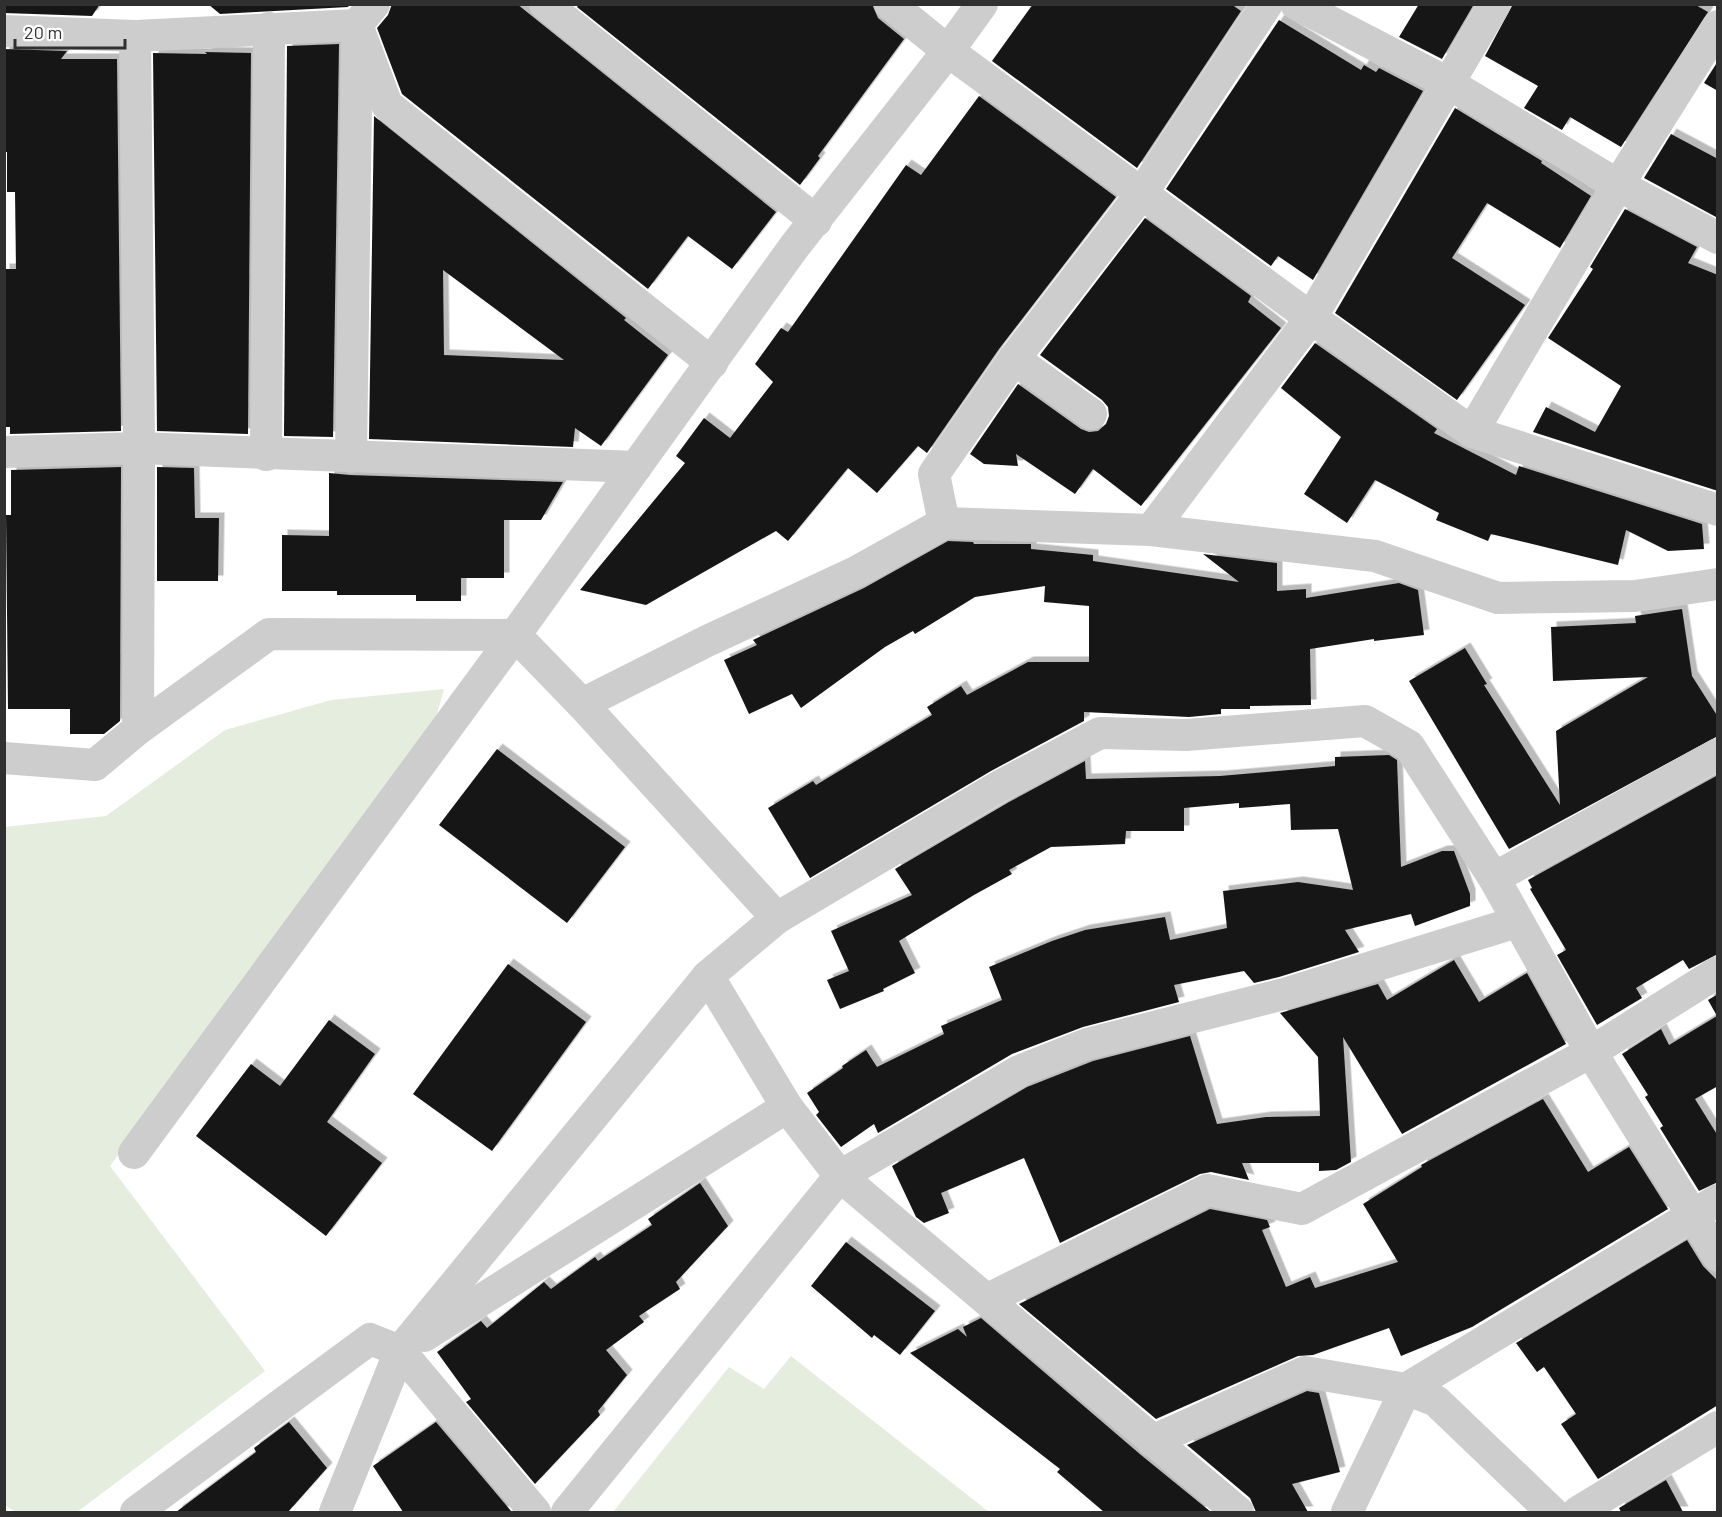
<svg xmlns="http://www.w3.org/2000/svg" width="1722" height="1517" viewBox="0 0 1722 1517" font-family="Barlow,sans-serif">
  <defs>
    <filter id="shadow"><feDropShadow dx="5.5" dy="-5.5" stdDeviation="0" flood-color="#0004"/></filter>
  </defs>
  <rect width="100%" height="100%" fill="#fff"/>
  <g fill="#e4edde">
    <path d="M444,689l-10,36 -324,441 155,205 -188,141h-62l-10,-7 -1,-678 102,-11 119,-86 106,-30z"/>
    <path d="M791,1356l198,156h-376l116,-145 35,22z"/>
  </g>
  <g fill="#171717" fill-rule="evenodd" filter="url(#shadow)">
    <path d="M4,4h96l-8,12 -88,-3z"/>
    <path d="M208,4h142l-2,3 -128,7z"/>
    <path d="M392,4h125l259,208 -44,57 -44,-33 -40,53 -246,-195 -25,-66 11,-13z"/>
    <path d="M579,4h293l6,14 26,21 -86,117 2,2 -20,27 -223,-178z"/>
    <path d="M1033,4h198l10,7 -104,157 -145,-107z"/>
    <path d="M1419,4h55l-32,55 -43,-22z"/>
    <path d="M1513,4h181l14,8 -87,135 -51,-30 -8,13 -38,-22 14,-22 -53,-30z"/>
    <path d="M1279,20l82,50 3,-5 12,7 3,-4 44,23 -110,189 -35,-24 -7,10 -105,-77z"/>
    <path d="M339,44l-6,393 -49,-1 3,-390z"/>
    <path d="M4,49l63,2 -6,8h56l4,372 -111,3v-7h-6v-158h12l-1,-77h-8v-40h-3z"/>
    <path d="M205,52l46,1 -3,381 -91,-3 -4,-378 54,1z"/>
    <path d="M1718,61v30l-14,-8z"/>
    <path d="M979,96l137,101 -117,152 -72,104 -9,-7 -41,47 -29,-25 -60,73 -12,-10 -130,74 -66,-15 105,-127 -9,-7 28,-38 26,20 43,-56 -18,-18 26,-36 7,4 118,-167 15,10z"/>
    <path d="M1455,108l87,53 -1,2 50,33 -31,52 -73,-45 -35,55 73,47 -68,95 -122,-87z"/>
    <path d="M374,116l252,202 -2,2 44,35 -67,91 -26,-18 -2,19 -204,-8zM443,270l121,90 -120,-5z"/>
    <path d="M1671,134l47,25 -2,58 -72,-39z"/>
    <path d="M1625,209l72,38 -9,16 30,12v216l-185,-59 13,-25 49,25 26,-46 -73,-48 45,-69 -3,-2z"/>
    <path d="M1145,218l106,78 -3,6 33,26 -140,178 -48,-37 -18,25 -59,-40 2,12 -34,-2 -14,-10 48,-70 63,45 8,3 9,-1 8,-7 3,-8 -1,-9 -6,-7 -62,-45z"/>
    <path d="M1315,343l122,86 -3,4 82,42 3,-9 183,58 2,25 -36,2 -42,-21 -8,35 -127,-31 -3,7 -52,-21 3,-7 -64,-33 -28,43 -43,-29 37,-57 -60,-49z"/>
    <path d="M121,467l-1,254 -16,13h-34v-25h-62l-2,-194h5v-45z"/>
    <path d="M157,467l37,1 1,50h24l-1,63h-61z"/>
    <path d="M329,473l21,2 213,7 -22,38h-37v58h-43v23h-45v-6h-79v-4h-55v-56l47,1z"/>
    <path d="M948,541l25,1 1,2h57v5l62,6v6l146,21 -36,-28 74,9v28l29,-2v9l93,-15 19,7 6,45 -50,6v-2l-64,10 1,56 -61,1v3h-29v5l-32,3 -105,-5v9l-93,50 -181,107 -42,-70 45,-27 3,4 116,-70 -5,-8 34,-21 6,9 61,-33h61v-56l-45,-4 1,-16 -70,11 -60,37 -2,-3 -28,16 -84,61 -9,-14 -43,20 -25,-54 33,-15 -4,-5 111,-52z"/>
    <path d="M1682,609l10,67 26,41v19l-209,113 -100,-168 56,-33 22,36 -3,1 76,120 -4,-74 92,-54 -95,4 -2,-54 85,-4 -1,-7z"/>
    <path d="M497,749l128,98 -58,76 -128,-98z"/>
    <path d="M1389,755l8,5 4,107 41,-16h12l16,43v12l-55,20 -4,-12 -66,16 14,22 -80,25 -25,6 -10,-12 -70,14 5,17 -96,25 -71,27 -134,79 -4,-9 -33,23 -25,-32 3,-3 -12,-19 36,-25 -1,-2 24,-16 11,17 67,-33 -3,-8 61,-26 -13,-33 63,-26 33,-11 80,-13 5,23 57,-12 -4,-37 75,-9 55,8 -15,-61 -47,1 -1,-26 -51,4v-5l-55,5v23h-58l-1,13 -74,3 -42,23 3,4 -38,21 -75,46 16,32 -32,16 1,2 -44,18 -13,-29 22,-9 -18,-40 81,-36 -17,-26 114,-67 76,-41 1,18 134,-3 115,-10v-9z"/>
    <path d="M1718,775v179l-29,15 -6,-9 -47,28 6,10 -45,27 -40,-70 9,-5 -36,-61 2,-1 -4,-8z"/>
    <path d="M1454,960l25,42 48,-29 39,71 -164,90 -59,-97 8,125 -15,8 -17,1v-8h-77l7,17 -38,-8 -11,2 -140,69 -36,-85 -83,35 8,20 -25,10 -8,-6 -24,-51 135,-79 66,-26 97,-25 27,88 49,-7 54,-1 -2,-59 -38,-44 98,-29 9,16z"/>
    <path d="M508,964l78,58 -94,129 -79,-57z"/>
    <path d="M1718,994v92l-23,13 23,37v46l-19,9 -39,-63 3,-2 -18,-29 3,-2 -26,-41 39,-25 8,16 48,-29 -9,-16z"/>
    <path d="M329,1020l46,34 -48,68 55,41 -56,73 -130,-100 55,-72 29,22z"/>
    <path d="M1543,1099l45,73 41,-25 39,62 -196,118 -71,29 -12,-28 -76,27 -15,1 -142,63 -137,-115 191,-95 57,11 3,7 -8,3 24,57 24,-10 5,11 83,-26 -35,-58 59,-37 -1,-2z"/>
    <path d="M700,1183l28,43 -52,56 4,7 -41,27 5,6 -38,28 21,25 -29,36 2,4 -65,69 -69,-82 5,-3 -34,-47 44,-31 6,7 57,-46 7,7 44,-32 3,4 54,-36 -4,-6z"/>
    <path d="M1687,1240l16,26 15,15v124l-120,74 -37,-55 15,-10 -32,-47 -7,5 -21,-29z"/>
    <path d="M846,1242l89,69 -35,44 -26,-20 -2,3 -61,-52z"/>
    <path d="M981,1318l160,137 70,57h-107l-47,-40 3,-3 -150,-116 48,-24 9,8 -4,-10z"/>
    <path d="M1307,1391l12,2 21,79 -48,12 16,28h-52l-6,-14 -63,-53z"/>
    <path d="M289,1422l38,46 -39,44h-112l80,-60 -2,-4z"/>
    <path d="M436,1422l75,89 -1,1h-107l-30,-46z"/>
    <path d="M1666,1480l17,32h-62l-2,-4z"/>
  </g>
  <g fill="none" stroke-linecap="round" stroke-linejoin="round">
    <g stroke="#cdcdcd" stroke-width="32">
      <path d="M545,4l271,217"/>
      <path d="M890,4l58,47 34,-47"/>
      <path d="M1296,4l152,79 170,102 100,53"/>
      <path d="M4,31l131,5 222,-11 30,80 325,258"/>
      <path d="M135,36l4,412 -1,281"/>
      <path d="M1091,414l-77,-55 128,-166 125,-189"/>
      <path d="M1472,432l146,-247 100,-159"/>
      <path d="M4,452l135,-4 497,19"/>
      <path d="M266,455l3,-427"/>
      <path d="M351,457l6,-432 17,-21"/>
      <path d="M944,523l-10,-49 80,-115"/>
      <path d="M1151,530l160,-212 184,-314"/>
      <path d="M582,704l195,214"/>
      <path d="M4,758l91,7 43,-36 131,-95 246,1 67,69 125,-63 149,-69 88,-49 207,7 224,26 123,42 137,-2 83,-12"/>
      <path d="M1494,878l224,-124"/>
      <path d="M134,1153l381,-518 279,-388 154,-196 363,267 161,114 246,78"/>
      <path d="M988,1299l219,-109 95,19 289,-157 127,-80"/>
      <path d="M424,1336l363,-229"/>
      <path d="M400,1351l308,-375 69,-58 223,-132 100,-53 86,2 179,-14 44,25 85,132 97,174 127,204"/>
      <path d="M1152,1441l153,-69 101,17 30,12 116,111"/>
      <path d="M136,1512l234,-173 30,12"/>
      <path d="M335,1512l65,-161 135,161"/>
      <path d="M567,1512l273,-336 -53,-69 -79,-131"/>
      <path d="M1238,1512l-398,-336 179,-105 68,-27 197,-50 233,-72"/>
      <path d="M1347,1512l59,-123 312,-189"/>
      <path d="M1578,1512l140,-85"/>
    </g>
  </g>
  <rect width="1722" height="1517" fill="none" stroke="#303030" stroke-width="12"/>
  <path d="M15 39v9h110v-9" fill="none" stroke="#303030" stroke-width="3"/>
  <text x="24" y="39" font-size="18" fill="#303030" stroke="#ffffff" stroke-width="4.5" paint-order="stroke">20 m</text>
</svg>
